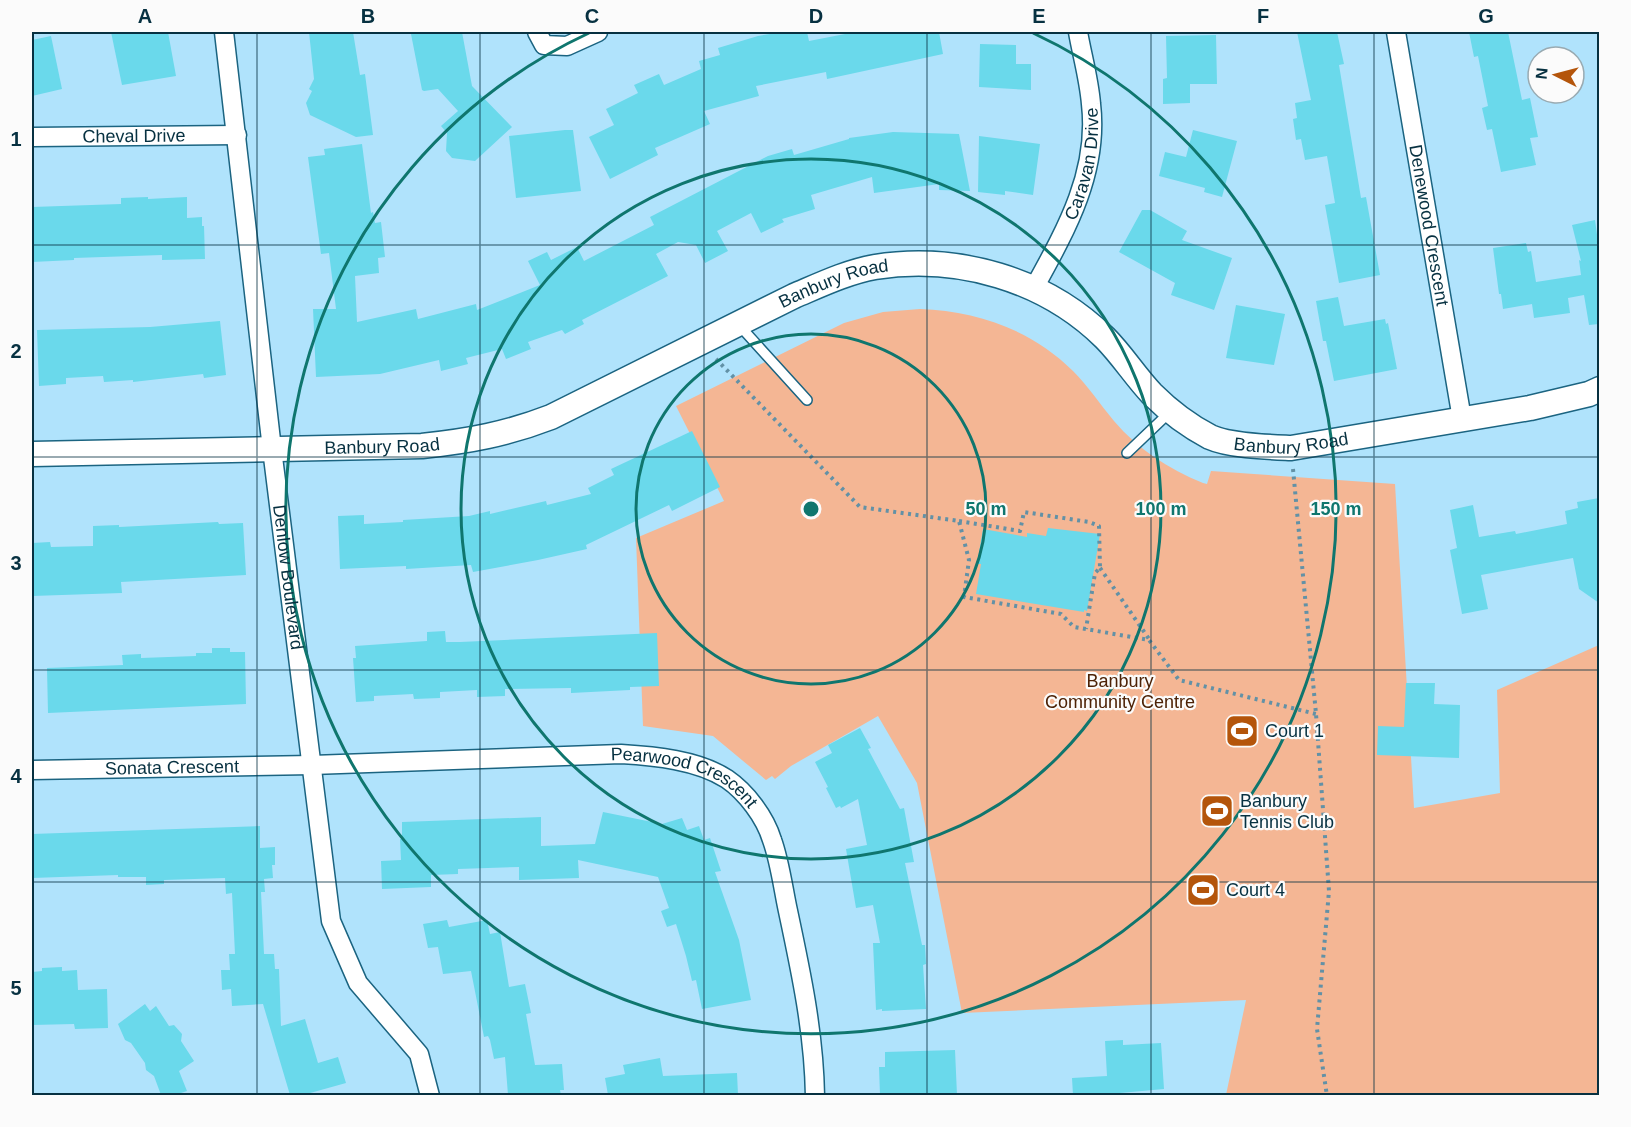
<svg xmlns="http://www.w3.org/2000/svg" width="1631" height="1127" viewBox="0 0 1631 1127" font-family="Arial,sans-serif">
  <rect width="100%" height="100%" fill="#b0e3fc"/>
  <path fill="#f4b694" d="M920,309c57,2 112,21 153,62 15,15 27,33 41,50 24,28 54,48 89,62l4,1 4,-13 184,13 19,324 86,-15 -3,-103 102,-45v450h-373l20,-95 -284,13 -45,-230 -39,-67 -87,50 -16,13 -3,-3 -6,4 -53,-44 -70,-10 -7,-188 88,-37 -48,-95 168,-83 39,-11z"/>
  <g fill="#6ad9eb">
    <path d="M111,32h57l8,44 -54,9z"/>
    <path d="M309,32h44l7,43 5,-1 8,61 -17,2 -46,-22 -4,-12 6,-12 -3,-2 5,-10z"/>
    <path d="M422,32h40l10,54 40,41 -37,34 -23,-3 -6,-7 1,-18 -6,-7 17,-15 -20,-22 -14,2 -2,-1 -11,-56z"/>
    <path d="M782,32h25l2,9 36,-7v-2h94l4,22 -116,25 -1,-7 -70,14 3,10 -55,15 6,13 -55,24 3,7 -48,24 -21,-42 25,-12 -8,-16 32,-16 -4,-8 25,-11 5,11 37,-16 -2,-8 21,-6 -2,-7 40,-12z"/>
    <path d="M1297,32h40l7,32 -5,1 22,133 5,-1 14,78 -41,8 -14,-78 10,-2 -8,-47 -22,4 -4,-21 -5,1 -3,-21 4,-1 -2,-15 16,-3z"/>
    <path d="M1469,32h39l14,68 8,-2 8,39 -8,1 6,27 -35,7 -9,-43 -5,1 -5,-22 6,-2 -10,-50 -4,1z"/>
    <path d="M1216,35l1,49h-27v19l-27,1v-25l4,-1 -1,-42z"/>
    <path d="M51,36l11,53 -30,7v-56z"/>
    <path d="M980,44l36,1v19h15v26l-52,-3z"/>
    <path d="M565,130h8l8,61 -65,7 -7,-62z"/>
    <path d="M1193,130l44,11 -15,56 -18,-5 1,-4 -46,-12 6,-24 21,5z"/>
    <path d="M893,132l66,2 11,57 -31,-1v-6l-65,9 -2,-16 -61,18 4,14 -33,10 2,3 -23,11 -10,-20 -34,18 11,20 -23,12 -9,-18 -18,-3 -22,12 12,22 -86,44 2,4 -19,10 -3,-4 -34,12 3,7 -25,10 -4,-10 -36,9 2,6 -27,7 -2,-11 -59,14 -64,3 -3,-68h23l-7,-56 -8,1 -13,-97 17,-2 -1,-6 38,-5 9,69 2,-1 2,11 6,-1 4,35 -7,1 1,15 -24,3 2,46 59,-13 2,10 58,-15 1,6 63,-25 -12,-24 19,-9 4,8 26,-13 7,14 70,-36 -4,-8 118,-61 24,-7 2,6 55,-16v-1z"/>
    <path d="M979,136l61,8 -7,51 -28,-4v4l-27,-3z"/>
    <path d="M148,197v2l39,-2v21l15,-1v9h2l1,33 -43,1v-5l-88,3v2l-42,2v-55l89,-3v-6z"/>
    <path d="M1142,210h8l37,21 -5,9 50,18 -18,52 -43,-15 4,-12 -56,-31z"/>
    <path d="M1595,220l4,29v75l-10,1 -5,-30 -16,3 2,15 -36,5 -2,-14 -29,5 -2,-15h-2l-6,-46 33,-5 2,9 3,-1 5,31 45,-7 -2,-15 2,1 -9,-36z"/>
    <path d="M1338,297l6,29 41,-7 1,5 2,-1 9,46 -63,12 -8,-40h-3l-7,-40z"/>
    <path d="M1236,305l49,9 -11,51 -48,-7z"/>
    <path d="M220,321l6,54 -22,3 -1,-4 -70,8v-2l-29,2 -1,-6 -37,2v6l-27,2 -2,-56 113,-3z"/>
    <path d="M692,431l28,56 -48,24 -3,-6 -83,40 1,4 -49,11 -65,12 -2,-7 -65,4v-3l-66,3 -2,-53 26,-1v9l39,-2v-2l66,-4 21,-5v3l56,-13 1,4 44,-11 -3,-6 26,-13 -3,-6z"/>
    <path d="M1599,498v105l-20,-14 -6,-31 -92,17 7,34 -26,5 -12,-64 7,-2 -7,-38 23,-5 6,32 36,-6 1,3 51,-10 -2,-13 13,-3 -1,-6z"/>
    <path d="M218,522l1,2 24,-1 3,52 -125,7 1,11 -90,3v-53l18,-1 1,5 42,-1v-20l26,-1v2z"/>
    <path d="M1048,528l52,6 -13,77 -3,-1v2l-108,-18 5,-30h-4l6,-35 44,8v-4l19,3z"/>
    <path d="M445,631l1,11h14l197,-9 2,53 -29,1v3l-59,3v-5l-66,1v7l-28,1v-7l-37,2v6l-26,1 -1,-5 -39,2v5l-18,1 -3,-44h3l-1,-12 72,-5v-9z"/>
    <path d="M212,648h18v4h15l1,52 -198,9 -1,-45 76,-3 -1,-10 19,-1v4l55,-2v-3h16z"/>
    <path d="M1406,683h29l-1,21 26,1 -1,53 -82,-3 1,-29 26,1z"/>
    <path d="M860,728l11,20 -3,1 32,60 4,-1 10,54 -9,1 17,82h3l1,19 -3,1 3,44 -44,2v-2l-6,1 -3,-67h7l-7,-38 -17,3 -10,-59 21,-4 -9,-46 -17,9 -1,-2 -4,2 -10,-20 2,-1 -13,-25 17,-9 -4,-8z"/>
    <path d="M603,812l59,12 20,-6 5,12 12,-4 5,14 6,-2 11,33 -6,1 24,68 12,60 -49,9 -6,-29 -4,1 -6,-25 -10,-32 -9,3 -6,-16 8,-3 -11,-31 -80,-17 1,18 -60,2v-13l-61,2v5l-27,1v12l-49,2 -1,-28 20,-1 -1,-21h2v-17l139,-5v29l54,-2z"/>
    <path d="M260,826v22l15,-1v18h-3l1,13 -9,1 1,13h-4l3,62h10l1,15h4l2,57 24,-7 13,44 20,-6 8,26 -43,12h-13l-27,-91 -31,2 -1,-17 -9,1 -1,-20h9l-1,-16h6l-3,-61 -6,1 -1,-16 -61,2v4l-18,1v-8h-28v-2l-86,3v-44z"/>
    <path d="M447,920l2,7 38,-7 3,14 10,-2 9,55 16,-3 6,29 -5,1 9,51 27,-1 2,26h-4l1,5h-53l-3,-38 -11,2 -4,-19 -2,-4 -4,1 -13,-66 -28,3 -5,-27 -10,1 -5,-24z"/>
    <path d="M62,967v4l15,-1 1,20 29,-1 1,39 -33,1 -1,-5 -42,1v-53l10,-1v-3z"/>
    <path d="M145,1004l5,7 6,-5 13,20 5,-1 8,9 -1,7 13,20 -15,10 8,20 -12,4h-14l-7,-19 -8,-6 -1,-7 -14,-20 -6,-3 -7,-16z"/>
    <path d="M1123,1040v5l38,-2 3,46 -55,5v1h-36l-1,-17 35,-2 -2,-35z"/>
    <path d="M955,1050l2,45h-77l-1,-28h6v-15z"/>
    <path d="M660,1058l3,18 74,-3 1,22h-130l-3,-17 20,-4 -2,-9z"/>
  </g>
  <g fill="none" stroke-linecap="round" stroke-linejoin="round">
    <g stroke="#1b6481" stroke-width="12">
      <g id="service">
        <path d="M739,325l68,75"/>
        <path d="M1127,453l44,-42"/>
      </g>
    </g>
    <g stroke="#1b6481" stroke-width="21">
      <g id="minor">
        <path id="s1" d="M224,32l48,417 59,472 27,62 61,71 11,42"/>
        <path d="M537,32l7,13 23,1 31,-14"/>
        <path id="s2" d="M1396,32l66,387"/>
        <path id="s3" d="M32,137l205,-2"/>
        <path id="s4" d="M1034,288c32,-58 65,-116 57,-184 -2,-25 -9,-49 -13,-72"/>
        <path id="s5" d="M32,770l280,-5 309,-11c33,2 77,6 106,25 19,13 38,38 45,61 8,22 11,48 16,71 13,61 26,122 27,185"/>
      </g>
    </g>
    <g stroke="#1b6481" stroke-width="27">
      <g id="tertiary">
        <path id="s6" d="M32,454l390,-8c47,-5 85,-12 129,-29l243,-121c26,-11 53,-24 81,-29 83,-13 170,12 230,71 17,17 30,38 47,56 16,16 37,32 58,43 20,9 59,10 81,11l239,-40 59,-14 11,-5"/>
      </g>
    </g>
    <g stroke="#6291a6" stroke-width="4" stroke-dasharray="3 4.5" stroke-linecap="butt">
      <path d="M716,359l144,148 99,14 10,39 -5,37 97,17 13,13 75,13 30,40 137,34"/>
      <path d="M1293,469l23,245 13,177 -12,138 10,67"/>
      <path d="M959,521l61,10 4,-19 65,10 10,4 1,42 -5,5 -9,56"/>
      <path d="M1100,568l49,71"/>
    </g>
    <use href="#service" stroke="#fff" stroke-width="9"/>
    <use href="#minor" stroke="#fff" stroke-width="18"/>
    <use href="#tertiary" stroke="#fff" stroke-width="24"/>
  </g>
  <path fill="none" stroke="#073141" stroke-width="1.5" stroke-opacity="0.55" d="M257,32v1064M480,32v1064M704,32v1064M927,32v1064M1151,32v1064M1374,32v1064M32,245h1568M32,457h1568M32,670h1568M32,882h1568"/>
  <g fill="none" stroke="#0f766e" stroke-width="3">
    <circle cx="811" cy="509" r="175"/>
    <circle cx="811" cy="509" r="350"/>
    <path d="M1033 33A525 525 0 1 1 589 33"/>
  </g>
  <defs>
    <g id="stadium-square" transform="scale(1.725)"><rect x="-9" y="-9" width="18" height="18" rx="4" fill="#b4550b" stroke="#fbfbfb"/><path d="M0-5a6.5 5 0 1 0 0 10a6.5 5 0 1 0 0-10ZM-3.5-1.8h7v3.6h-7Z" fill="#fff"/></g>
  </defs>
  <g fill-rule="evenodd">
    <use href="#stadium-square" x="1242" y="731"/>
    <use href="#stadium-square" x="1217" y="811"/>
    <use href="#stadium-square" x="1203" y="890"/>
  </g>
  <g text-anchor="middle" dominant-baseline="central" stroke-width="4.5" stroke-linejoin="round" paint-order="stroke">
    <g font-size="18" fill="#073141" stroke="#fbfbfb">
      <text stroke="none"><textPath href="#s3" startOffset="102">Cheval Drive</textPath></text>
      <text stroke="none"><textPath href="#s4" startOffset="135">Caravan Drive</textPath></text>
      <text stroke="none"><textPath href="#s2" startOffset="196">Denewood Crescent</textPath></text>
      <text stroke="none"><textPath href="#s6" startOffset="836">Banbury Road</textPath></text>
      <text stroke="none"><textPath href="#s6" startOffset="1358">Banbury Road</textPath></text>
      <text stroke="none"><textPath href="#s6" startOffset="350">Banbury Road</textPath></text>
      <text stroke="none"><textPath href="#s1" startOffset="549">Denlow Boulevard</textPath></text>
      <text stroke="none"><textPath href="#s5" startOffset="140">Sonata Crescent</textPath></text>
      <text stroke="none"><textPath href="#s5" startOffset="658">Pearwood Crescent</textPath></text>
    </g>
    <g font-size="18" fill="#4d2206" stroke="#fbfbfb">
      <text x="1120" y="681">Banbury<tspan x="1120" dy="21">Community Centre</tspan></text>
    </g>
    <g font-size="18" fill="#073141" stroke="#fbfbfb" text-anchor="start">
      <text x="1265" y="731">Court 1</text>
      <text x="1240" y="801">Banbury<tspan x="1240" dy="21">Tennis Club</tspan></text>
      <text x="1226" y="890">Court 4</text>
    </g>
  </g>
  <circle cx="811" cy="509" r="9" fill="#0f766e" stroke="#fbfbfb" stroke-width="3"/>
  <g font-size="18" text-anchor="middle" font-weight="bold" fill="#0f766e" stroke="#fbfbfb" stroke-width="4.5" stroke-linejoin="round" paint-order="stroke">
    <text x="986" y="515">50 m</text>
    <text x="1161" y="515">100 m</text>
    <text x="1336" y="515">150 m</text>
  </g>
  <rect width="1631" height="1127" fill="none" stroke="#fbfbfb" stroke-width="66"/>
  <g transform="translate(1556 75) rotate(276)"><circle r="28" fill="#fbfbfb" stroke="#99aab1" stroke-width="1.5"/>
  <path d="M0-4.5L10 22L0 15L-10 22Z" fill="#b4550b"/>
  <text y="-9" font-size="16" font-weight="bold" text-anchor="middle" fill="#073141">N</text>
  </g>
  <rect x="33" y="33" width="1565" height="1061" fill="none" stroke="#073141" stroke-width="2"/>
  <g font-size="20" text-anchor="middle" font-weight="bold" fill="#073141">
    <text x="145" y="23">A</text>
    <text x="368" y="23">B</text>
    <text x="592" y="23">C</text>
    <text x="816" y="23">D</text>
    <text x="1039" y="23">E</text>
    <text x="1263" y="23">F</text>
    <text x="1486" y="23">G</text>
    <text x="16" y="146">1</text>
    <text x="16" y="358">2</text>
    <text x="16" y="570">3</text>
    <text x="16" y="783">4</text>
    <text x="16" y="995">5</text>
  </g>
</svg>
